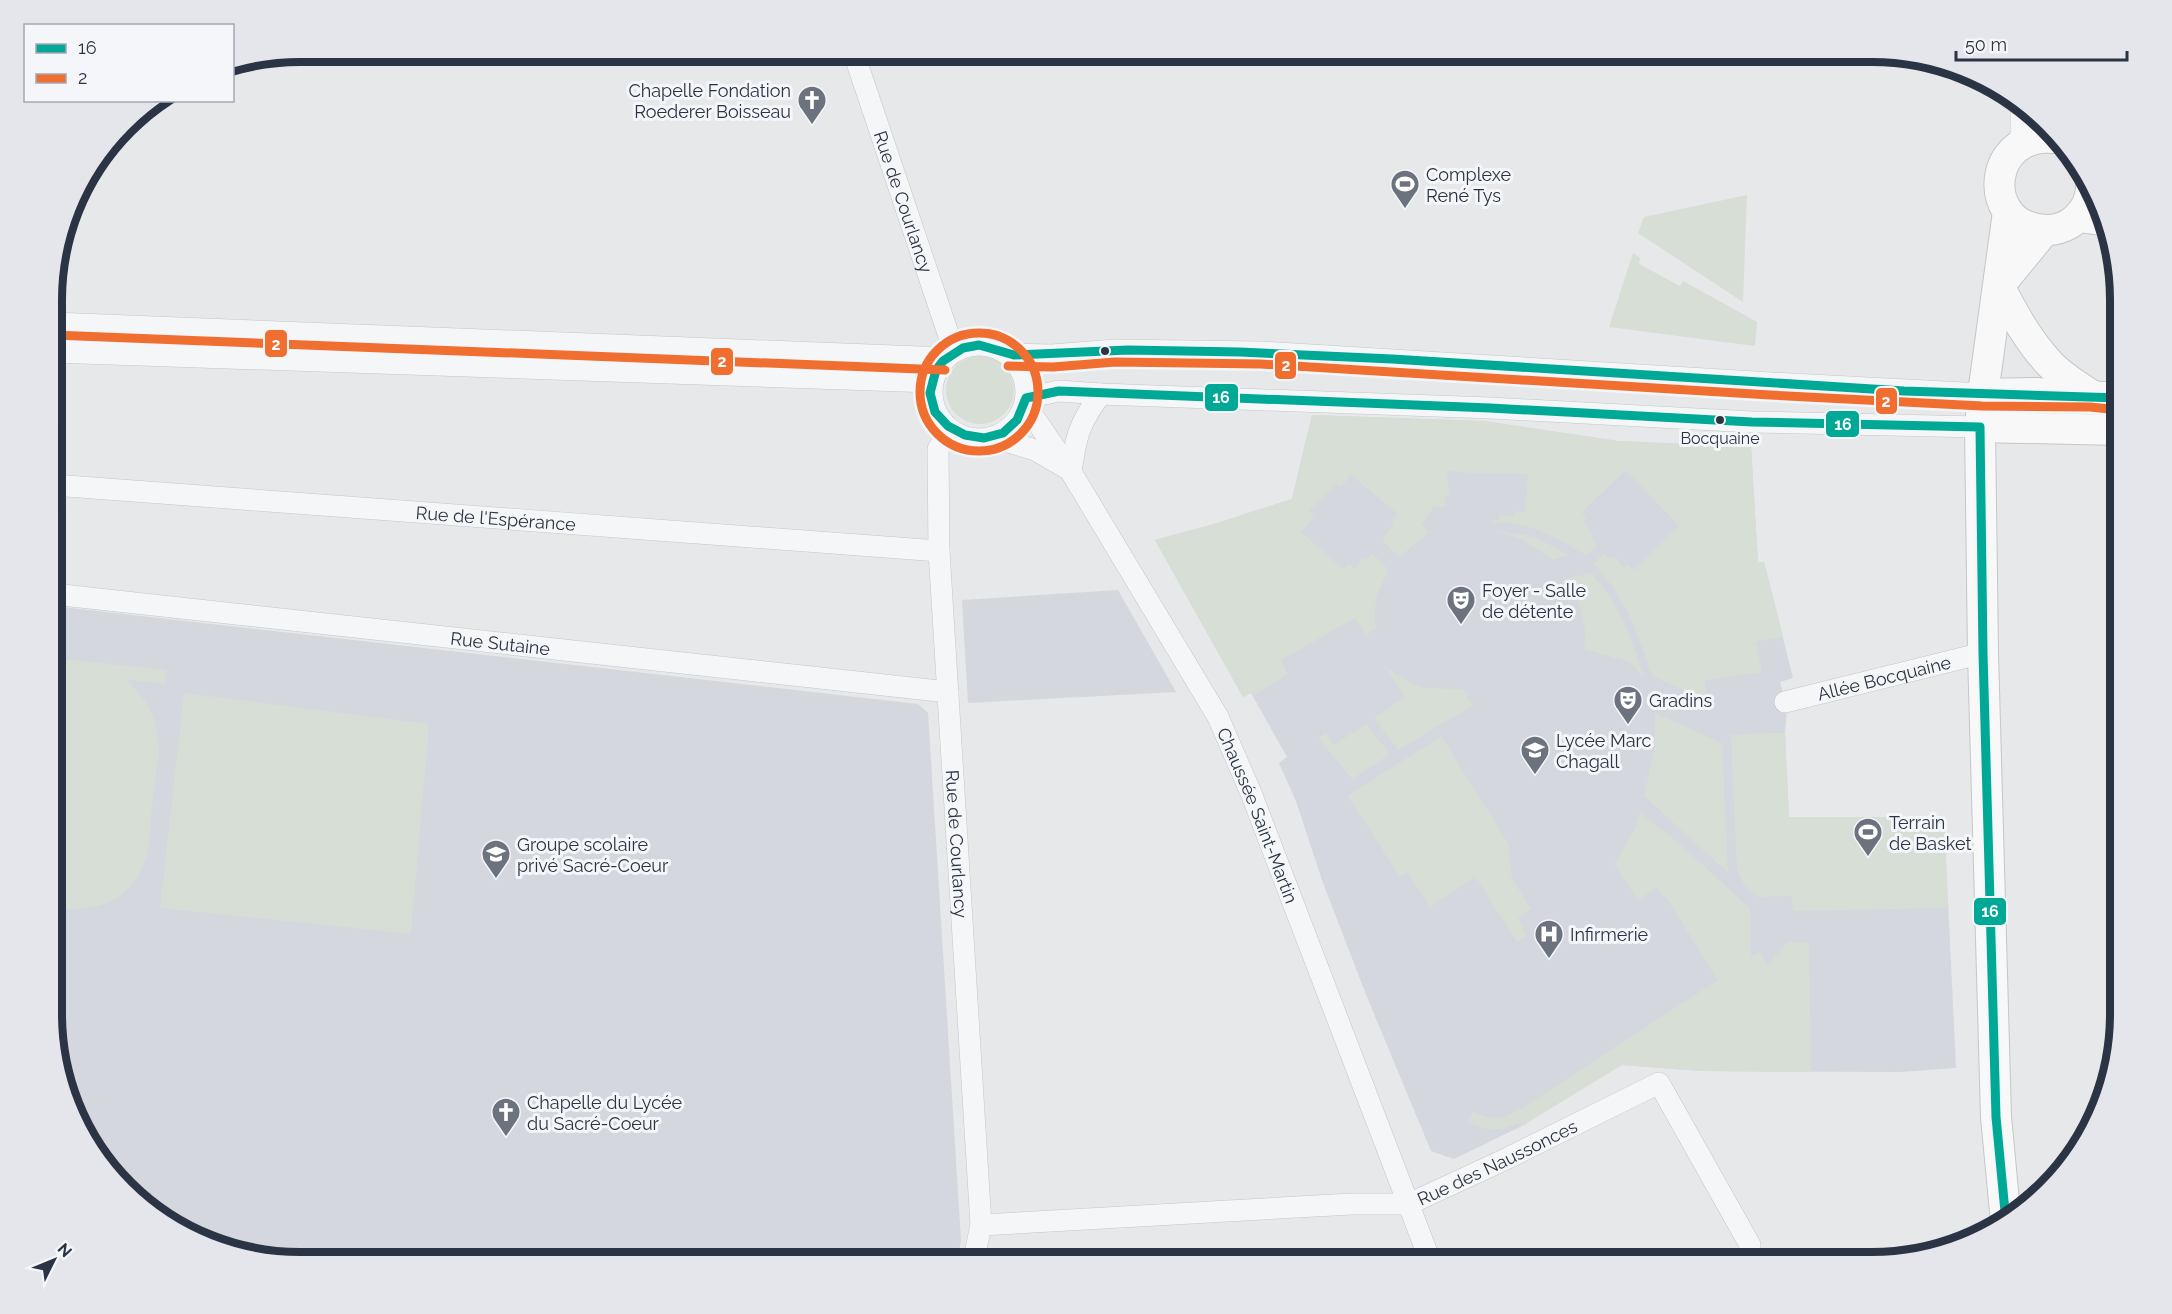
<svg xmlns="http://www.w3.org/2000/svg" width="2172" height="1314" viewBox="0 0 2172 1314" font-family="Raleway,sans-serif">
  <rect width="100%" height="100%" fill="#e6e8ea"/>
  <g fill="#d4d7dd">
    <path d="M1312,415l172,6 134,20 133,6 7,115h6l29,116 -13,4 7,26 -2,25 4,84h155l12,251 -56,4 -199,-1 -79,-6 -45,25 -55,36 -68,33 -23,-8 -64,-154 -44,-114 -27,-82 -17,-38 8,-6 -36,-64 -8,4 -88,-157 59,-16 78,-25z"/>
    <path d="M1118,590l58,102 -208,11 -6,-103z"/>
    <path d="M53,606l865,98 10,9 33,528 -5,22h-657l-64,-9 -60,-24 -82,-78 -40,-106z"/>
  </g>
  <g fill="#d6ded6">
    <path d="M1747,195l-4,107 -105,-69 6,-16z"/>
    <path d="M1633,253l7,5 -1,6 41,22 3,-5 74,41 -2,24 -146,-19z"/>
    <circle cx="980" cy="390" r="34"/>
    <path d="M1312,415l172,6 134,20 133,6 7,115h6l19,74 -27,6 6,30 -57,8 1,20 -54,-24c-13,-42 -28,-81 -59,-113l12,-10 5,6 5,-2 9,10 3,-3 7,6 45,-44 -53,-56 -44,42 4,7 -3,3 11,14 -3,2 6,8 -12,9c-27,-17 -58,-34 -92,-32v-3h6v-5l16,1v-5l10,1 3,-38 -56,-1 -25,-2 2,24h-5l2,12h-12l-12,17 7,9 -30,24 -16,-15 2,-3 -2,-2 11,-12 -3,-4 6,-8 -46,-38 -10,12 -5,-3 -27,27 5,6 -13,15 42,37 6,-5 6,4 8,-10 3,2 6,-7 17,17c-11,21 -17,34 -13,58l-10,7 -11,-17 -74,42 7,14 -35,22 -2,-3 -8,4 -88,-157 59,-16 78,-25z"/>
    <path d="M1494,530l41,7 34,18 -16,5 -34,-22z"/>
    <path d="M1591,573c28,29 41,65 53,104l-15,-15 -45,-13c4,-29 -5,-45 -16,-71z"/>
    <path d="M53,658l114,12 -2,14 -40,-5c24,22 33,39 34,72 -3,22 -5,43 -8,65 -1,13 -1,29 -5,42 -15,45 -50,55 -93,50z"/>
    <path d="M1385,666l18,13 19,9 40,1 11,16 -75,45 -24,-32 31,-21z"/>
    <path d="M184,693l245,31 -18,210 -251,-26z"/>
    <path d="M1655,713l67,30 6,130 -84,-77 11,-50z"/>
    <path d="M1366,724l24,30 -38,25 -34,-41 8,-6 8,13z"/>
    <path d="M1764,733h21l4,84h155l4,91 -155,3 -1,-15 -34,1 -14,-12 -7,-16 -6,-134z"/>
    <path d="M1441,736l67,107 4,36 19,30 -13,10 9,17 -10,6 -42,-66 -44,31 -24,-35 -7,5 -52,-81z"/>
    <path d="M1640,813l34,26 76,69 1,49 9,-5 8,13 20,-23 21,1 2,129 -110,-1 -79,-6 -100,61 -1,-4c-24,11 -29,10 -53,0l5,-11c17,9 25,9 43,1l202,-132 -52,-83 -2,1 -7,-11 -19,13 -24,-36 21,-35z"/>
    <path d="M1852,1248l-1,14 -76,1z"/>
  </g>
  <g fill="none" stroke-linecap="round" stroke-linejoin="round">
    <g stroke="#c4c6c8" stroke-width="22">
      <g id="minor">
        <path id="s1" d="M853,51l101,300"/>
        <path d="M2021,107v37"/>
        <path d="M53,323l892,35"/>
        <circle cx="979" cy="392" r="47"/>
        <path d="M53,352l879,30"/>
        <path d="M1008,354l44,1 63,-5 146,2 510,31 212,11"/>
        <path d="M1026,398l33,-7 42,3 389,14 262,14 228,5"/>
        <path id="s2" d="M1025,404l46,68 147,245 33,76 180,470"/>
        <path id="s3" d="M950,430l-12,19 1,102 42,674 -8,38"/>
        <path d="M992,437l43,13 31,18"/>
        <path d="M1071,472c5,-36 8,-49 30,-78"/>
        <path id="s4" d="M53,485l886,66"/>
        <path id="s5" d="M53,594l895,98"/>
        <path id="s6" d="M1785,702l198,-49"/>
        <path id="s7" d="M981,1225l370,-21h58l99,-46 151,-75 91,162 -2,18"/>
      </g>
    </g>
    <g stroke="#c4c6c8" stroke-width="32">
      <g id="secondary">
        <path d="M2054,138c-66,-6 -73,83 -16,91 10,2 21,1 31,-5 13,-8 22,-22 22,-38"/>
        <path d="M2079,217l29,4"/>
        <path d="M1999,286c15,28 29,55 51,78 11,12 28,22 41,31"/>
        <path d="M1999,286l46,-56"/>
        <path d="M1983,394l53,-1 84,5"/>
        <path d="M1980,427l140,3"/>
        <path d="M2006,1222l-10,-105 -13,-464 -3,-226 3,-33 25,-182"/>
      </g>
    </g>
    <use href="#minor" stroke="#f5f6f7" stroke-width="21"/>
    <use href="#secondary" stroke="#f8f8f8" stroke-width="30"/>
    <g stroke="#f4f6f9" stroke-width="14">
      <path id="bus-1" d="M2006,1222l-10,-105 -13,-464 -3,-226 -228,-5 -262,-14 -431,-17 -33,7 -9,22 -14,13 -19,5 -19,-3 -17,-9 -13,-14 -5,-19 6,-23 7,-9 20,-13 16,-3 35,10 114,-5 112,2 152,7 512,32 216,7"/>
    </g>
    <g stroke="#f4f6f9" stroke-width="14">
      <g id="bus-2">
        <circle cx="979" cy="392" r="59"/>
        <path d="M53,335l892,35"/>
        <path d="M1008,366l45,1 62,-5 146,2 509,31 212,11 108,1 29,3"/>
      </g>
    </g>
    <use href="#bus-1" stroke="#00a896" stroke-width="9"/>
    <use href="#bus-2" stroke="#f06e30" stroke-width="9"/>
  </g>
  <defs>
    <g id="church-pin" transform="scale(1.5)"><path d="M0 17L-7.5 6A9.5 9.5 0 1 1 7.5 6Z" fill="#6c737f" stroke="#f4f6f9"/><path d="M-1.2-6h2.4v3.5h3.3v2.4h-3.3V6h-2.4V-.1h-3.3v-2.4h3.3Z" fill="#fff"/></g>
    <g id="stadium-pin" transform="scale(1.5)"><path d="M0 17L-7.5 6A9.5 9.5 0 1 1 7.5 6Z" fill="#6c737f" stroke="#f4f6f9"/><path d="M0-5a6.5 5 0 1 0 0 10a6.5 5 0 1 0 0-10ZM-3.5-1.8h7v3.6h-7Z" fill="#fff"/></g>
    <g id="theatre-pin" transform="scale(1.5)"><path d="M0 17L-7.5 6A9.5 9.5 0 1 1 7.5 6Z" fill="#6c737f" stroke="#f4f6f9"/><path d="M-5-5.5Q0-4 5-5.5V0Q5 5 0 6Q-5 5-5 0ZM-3.3-2.5H-1v1.5H-3.3ZM1-2.5H3.3v1.5H1ZM-2.8 1Q0 5.5 2.8 1Z" fill="#fff"/></g>
    <g id="school-pin" transform="scale(1.5)"><path d="M0 17L-7.5 6A9.5 9.5 0 1 1 7.5 6Z" fill="#6c737f" stroke="#f4f6f9"/><path d="M0-5L7-2L0 1L-7-2ZM-4 1L0 2.5L4 1V4Q0 6-4 4Z" fill="#fff"/></g>
    <g id="hospital-pin" transform="scale(1.5)"><path d="M0 17L-7.5 6A9.5 9.5 0 1 1 7.5 6Z" fill="#6c737f" stroke="#f4f6f9"/><path d="M-5-5h3v3.5h4V-5h3V5h-3V1.5h-4V5h-3Z" fill="#fff"/></g>
  </defs>
  <g fill-rule="evenodd">
    <use href="#church-pin" x="812" y="100"/>
    <use href="#stadium-pin" x="1405" y="184"/>
    <use href="#theatre-pin" x="1461" y="600"/>
    <use href="#theatre-pin" x="1628" y="700"/>
    <use href="#school-pin" x="1535" y="750"/>
    <use href="#stadium-pin" x="1868" y="832"/>
    <use href="#school-pin" x="496" y="854"/>
    <use href="#hospital-pin" x="1549" y="934"/>
    <use href="#church-pin" x="506" y="1112"/>
  </g>
  <g fill="#2b3445" stroke="#f4f6f9" stroke-width="2">
    <circle cx="1105" cy="351" r="5"/>
    <circle cx="1720" cy="420" r="5"/>
  </g>
  <g text-anchor="middle" dominant-baseline="central" stroke-width="6" stroke-linejoin="round" paint-order="stroke">
    <g font-size="16" fill="#2b3445" stroke="#f4f6f9">
      <text x="1720" y="438">Bocquaine</text>
    </g>
    <g font-size="18" fill="#2b3445" stroke="#f4f6f9" text-anchor="start">
      <text x="791" y="90" text-anchor="end">Chapelle Fondation<tspan x="791" dy="21">Roederer Boisseau</tspan></text>
      <text x="1426" y="174">Complexe<tspan x="1426" dy="21">René Tys</tspan></text>
      <text x="1482" y="590">Foyer - Salle<tspan x="1482" dy="21">de détente</tspan></text>
      <text x="1649" y="700">Gradins</text>
      <text x="1556" y="740">Lycée Marc<tspan x="1556" dy="21">Chagall</tspan></text>
      <text x="1889" y="822">Terrain<tspan x="1889" dy="21">de Basket</tspan></text>
      <text x="517" y="844">Groupe scolaire<tspan x="517" dy="21">privé Sacré-Coeur</tspan></text>
      <text x="1570" y="934">Infirmerie</text>
      <text x="527" y="1102">Chapelle du Lycée<tspan x="527" dy="21">du Sacré-Coeur</tspan></text>
    </g>
    <g font-size="18" fill="#2b3445" stroke="#f4f6f9">
      <text stroke="none"><textPath href="#s1" startOffset="159">Rue de Courlancy</textPath></text>
      <text stroke="none"><textPath href="#s4" startOffset="444">Rue de l'Espérance</textPath></text>
      <text stroke="none"><textPath href="#s5" startOffset="450">Rue Sutaine</textPath></text>
      <text stroke="none"><textPath href="#s6" startOffset="102">Allée Bocquaine</textPath></text>
      <text stroke="none"><textPath href="#s2" startOffset="474">Chaussée Saint-Martin</textPath></text>
      <text stroke="none"><textPath href="#s3" startOffset="418">Rue de Courlancy</textPath></text>
      <text stroke="none"><textPath href="#s7" startOffset="526">Rue des Naussonces</textPath></text>
    </g>
  </g>
  <path d="M0 0H2172V1314H0ZM300 62H1872A238 238 0 0 1 2110 300V1014A238 238 0 0 1 1872 1252H300A238 238 0 0 1 62 1014V300A238 238 0 0 1 300 62Z" fill="#e4e6eb" fill-rule="evenodd"/>
  <path fill="none" stroke="#2b3445" stroke-width="8" d="M300 62H1872A238 238 0 0 1 2110 300V1014A238 238 0 0 1 1872 1252H300A238 238 0 0 1 62 1014V300A238 238 0 0 1 300 62Z"/>
  <g stroke="#f4f6f9" stroke-width="2">
    <rect x="264" y="329" width="24" height="29" rx="6" fill="#f06e30"/>
    <rect x="710" y="347" width="24" height="29" rx="6" fill="#f06e30"/>
    <rect x="1274" y="351" width="23" height="29" rx="6" fill="#f06e30"/>
    <rect x="1204" y="383" width="35" height="29" rx="6" fill="#00a896"/>
    <rect x="1875" y="387" width="23" height="28" rx="6" fill="#f06e30"/>
    <rect x="1825" y="410" width="35" height="28" rx="6" fill="#00a896"/>
    <rect x="1973" y="897" width="34" height="29" rx="6" fill="#00a896"/>
  </g>
  <g font-size="16" text-anchor="middle" font-weight="bold" fill="#fff">
    <text x="276" y="350">2</text>
    <text x="722" y="367">2</text>
    <text x="1286" y="371">2</text>
    <text x="1221" y="403">16</text>
    <text x="1886" y="407">2</text>
    <text x="1843" y="430">16</text>
    <text x="1990" y="917">16</text>
  </g>
  <rect x="24" y="24" width="210" height="78" fill="#f4f6f9" stroke="#a4a8b1" stroke-width="1.5"/>
  <rect x="36" y="44" width="30" height="9" fill="#00a896" stroke="#a4a8b1" stroke-width="1.5"/>
  <text x="78" y="54" font-size="18" fill="#2b3445">16</text>
  <rect x="36" y="74" width="30" height="9" fill="#f06e30" stroke="#a4a8b1" stroke-width="1.5"/>
  <text x="78" y="84" font-size="18" fill="#2b3445">2</text>
  <g transform="translate(54 1260) rotate(47)" stroke="#f4f6f9" stroke-width="4.5" paint-order="stroke">
  <path d="M0-4.5L10 22L0 15L-10 22Z" fill="#2b3445"/>
  <text y="-9" font-size="16" font-weight="bold" text-anchor="middle" fill="#2b3445">N</text>
  </g>
  <path d="M1956 51v9h171v-9" fill="none" stroke="#2b3445" stroke-width="3"/>
  <text x="1965" y="51" font-size="18" fill="#2b3445" stroke="#f4f6f9" stroke-width="4.5" paint-order="stroke">50 m</text>
</svg>
